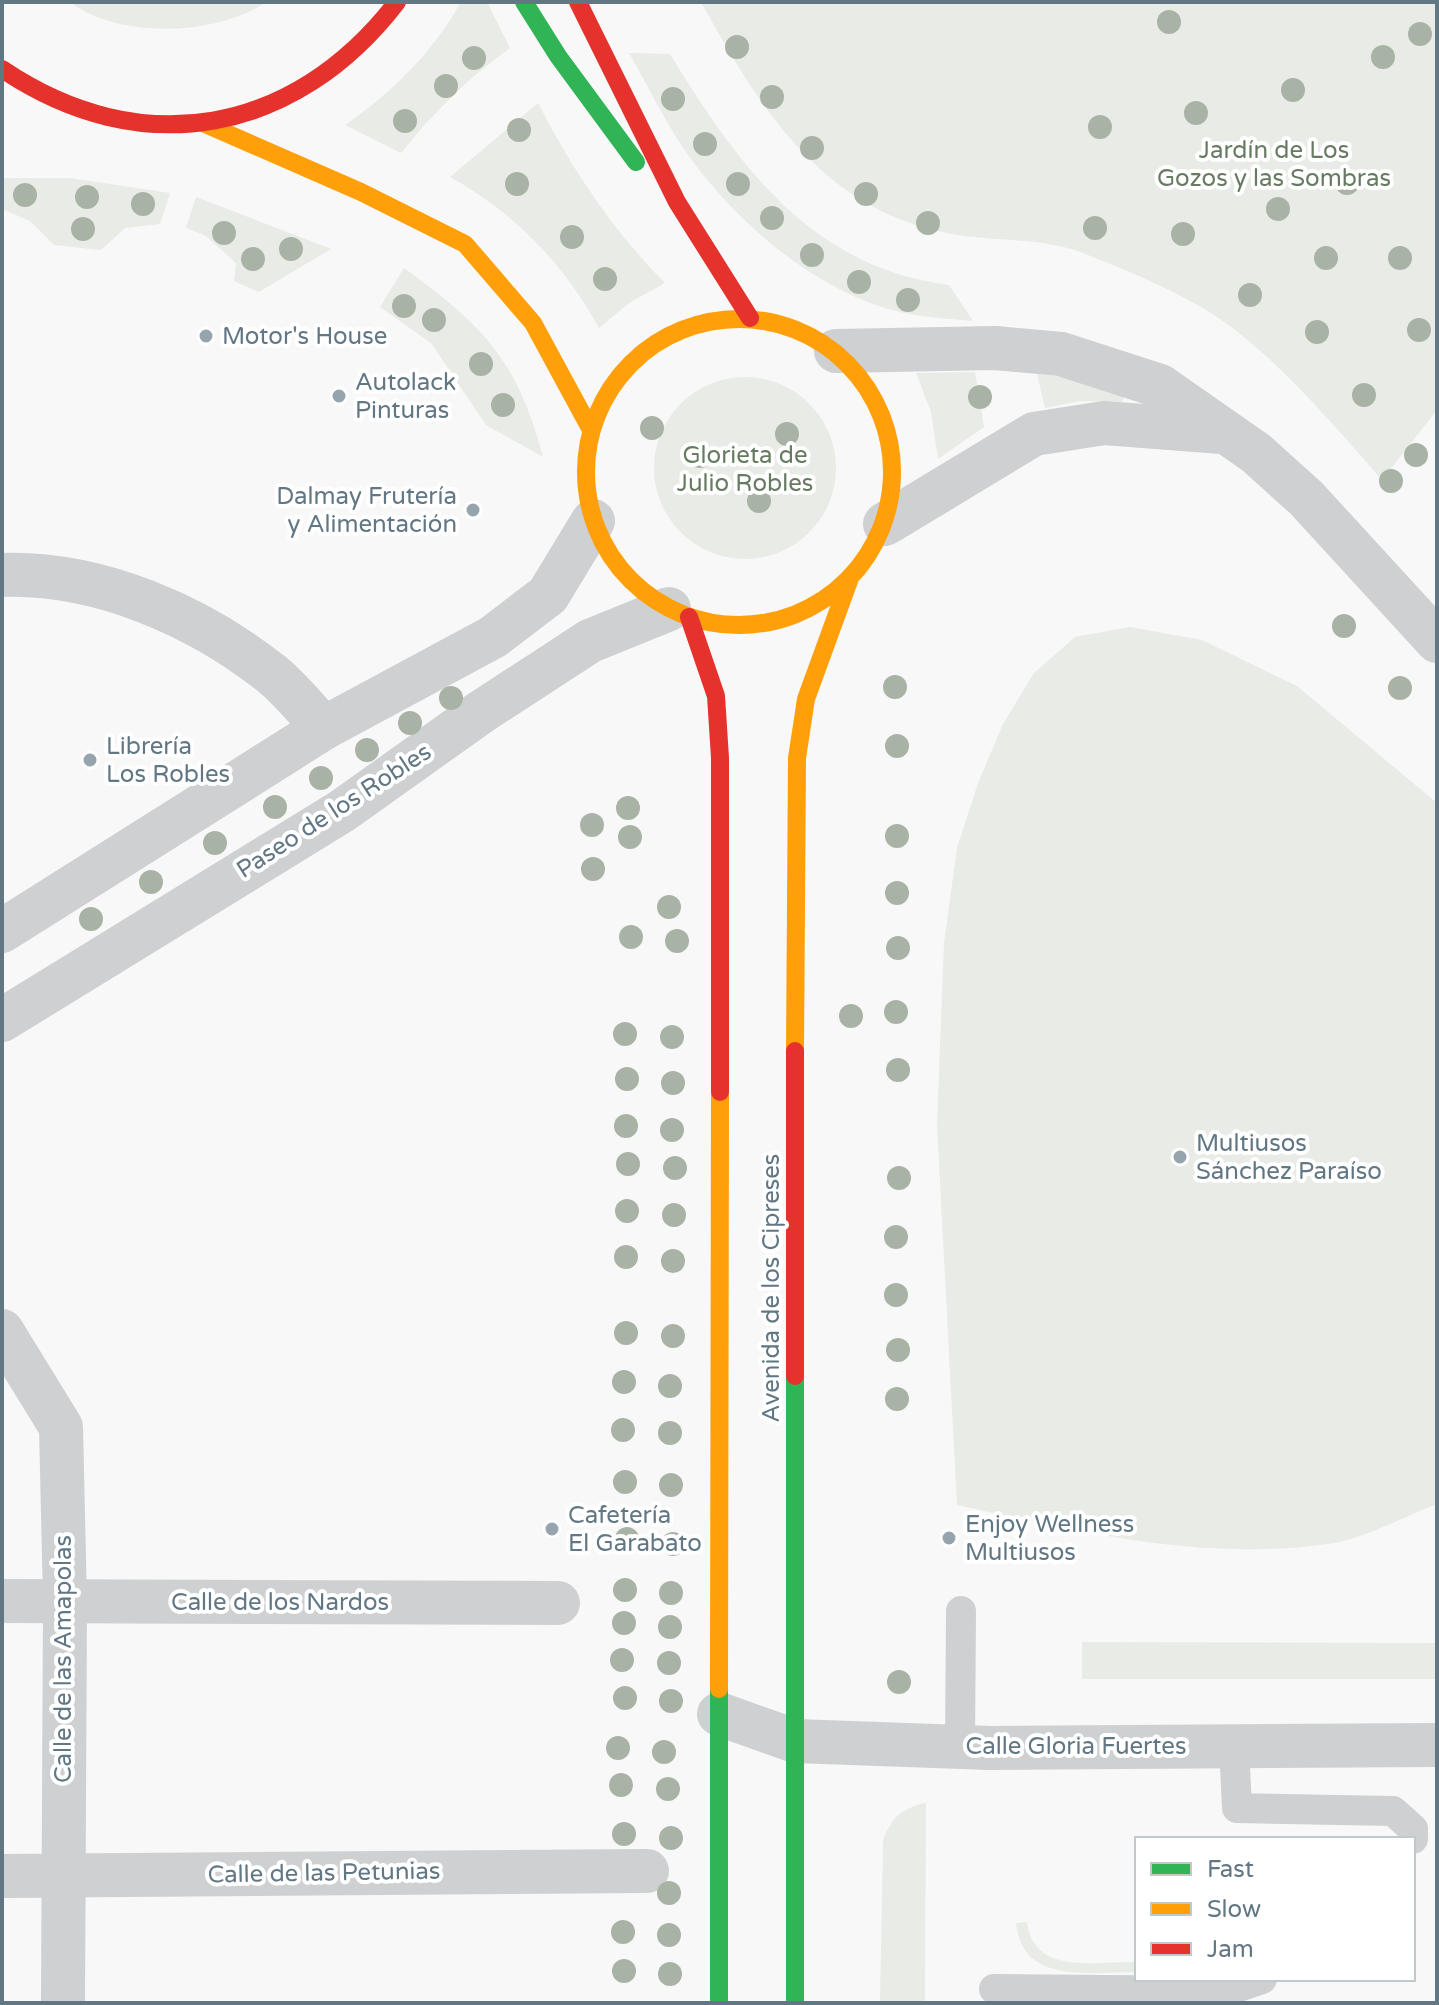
<svg xmlns="http://www.w3.org/2000/svg" width="1439" height="2005" viewBox="0 0 1439 2005" font-family="'Varela Round',sans-serif">
  <rect width="100%" height="100%" fill="#f8f8f8"/>
  <g fill="#e8ebe6">
    <path d="M70,2h196c-49,34 -148,37 -196,0z"/>
    <path d="M461,2h26l23,46c-42,30 -76,64 -109,105l-56,-28c47,-32 88,-73 116,-123z"/>
    <path d="M701,2h736v408l-55,70c-47,-53 -92,-107 -148,-151 -43,-33 -101,-56 -151,-76 -42,-16 -87,-11 -131,-19 -130,-23 -192,-125 -251,-232z"/>
    <path d="M629,53l41,1c68,111 140,213 279,231l24,36c-30,-3 -62,-4 -91,-14 -73,-23 -146,-86 -191,-148 -24,-32 -42,-72 -62,-106z"/>
    <path d="M538,103c34,66 74,127 127,180l-36,20 -30,25c-35,-64 -85,-116 -149,-151z"/>
    <path d="M4,178h66l100,15 -10,31 -35,4 -24,22 -47,-5 -24,-24 -28,-12z"/>
    <path d="M196,197l135,52 -72,43 -25,-11 2,-18 -30,-27 -20,-8z"/>
    <path d="M404,268c80,58 113,92 139,189l-57,-32 -55,-82 -51,-36z"/>
    <path d="M975,372l9,55 -46,32 -7,-47 -15,-39z"/>
    <path d="M1037,374l46,5 41,12 -1,11 -43,-1 -35,7z"/>
    <circle cx="745" cy="468" r="91"/>
    <path d="M1130,627l72,13 95,46 140,117v701c-32,12 -69,33 -103,39 -127,20 -254,-11 -377,-38l-20,-380 7,-182 13,-95 21,-65 25,-59 31,-51 41,-36z"/>
    <path d="M1082,1642l355,1v36h-355z"/>
    <path d="M926,1803l-1,200h-45l3,-163c9,-23 19,-32 43,-37z"/>
    <path d="M1027,1922c7,54 67,39 110,40v10c-47,0 -115,13 -121,-49z"/>
  </g>
  <g fill="none" stroke-linecap="round" stroke-linejoin="round">
    <g stroke="#ced0d1" stroke-width="30">
      <path d="M1234,1745l3,63 156,3 20,18v10"/>
      <path d="M960,1747l1,-136"/>
      <path d="M994,1989l233,2 35,-12"/>
    </g>
    <g stroke="#ced0d1" stroke-width="44">
      <path d="M836,351l159,-3 66,6 99,32 96,67 50,45 131,143"/>
      <path d="M885,524l149,-90 70,-11 118,9"/>
      <path d="M2,575c96,-3 196,40 271,100 18,15 34,35 51,53"/>
      <path d="M2,931l322,-203 169,-91 55,-42 45,-74"/>
      <path d="M2,1020l340,-209 139,-99 109,-71 79,-32"/>
      <path d="M2,1331l59,96 4,174 -2,402"/>
      <path d="M2,1601l556,2"/>
      <path d="M719,1714l76,27 195,7 447,-3"/>
      <path d="M2,1876l645,-5"/>
    </g>
    <g stroke="#30b455" stroke-width="18">
      <path d="M524,2l34,54 78,106"/>
      <path d="M795,1376v627"/>
      <path d="M719,2003v-314"/>
    </g>
    <g stroke="#ff9f0a" stroke-width="18">
      <path d="M203,123l158,69 104,52 68,79 58,107"/>
      <circle cx="739" cy="472" r="153"/>
      <path d="M795,1051l2,-293 9,-59 43,-118"/>
      <path d="M719,1689l1,-597"/>
    </g>
    <g stroke="#e5322d" stroke-width="18">
      <path d="M578,2l99,200 73,116"/>
      <path d="M2,69c139,94 293,66 395,-67"/>
      <path d="M689,617l27,79 4,62v334"/>
      <path d="M795,1051v325"/>
    </g>
  </g>
  <g fill="#a8b3a6">
    <circle cx="1169" cy="22" r="12"/>
    <circle cx="1420" cy="34" r="12"/>
    <circle cx="737" cy="47" r="12"/>
    <circle cx="1383" cy="57" r="12"/>
    <circle cx="474" cy="58" r="12"/>
    <circle cx="446" cy="86" r="12"/>
    <circle cx="1293" cy="90" r="12"/>
    <circle cx="772" cy="97" r="12"/>
    <circle cx="673" cy="99" r="12"/>
    <circle cx="1196" cy="113" r="12"/>
    <circle cx="405" cy="121" r="12"/>
    <circle cx="1100" cy="127" r="12"/>
    <circle cx="519" cy="130" r="12"/>
    <circle cx="705" cy="144" r="12"/>
    <circle cx="812" cy="148" r="12"/>
    <circle cx="1347" cy="183" r="12"/>
    <circle cx="517" cy="184" r="12"/>
    <circle cx="738" cy="184" r="12"/>
    <circle cx="866" cy="194" r="12"/>
    <circle cx="25" cy="195" r="12"/>
    <circle cx="87" cy="197" r="12"/>
    <circle cx="143" cy="204" r="12"/>
    <circle cx="1278" cy="209" r="12"/>
    <circle cx="772" cy="218" r="12"/>
    <circle cx="928" cy="223" r="12"/>
    <circle cx="1095" cy="228" r="12"/>
    <circle cx="83" cy="229" r="12"/>
    <circle cx="224" cy="233" r="12"/>
    <circle cx="1183" cy="234" r="12"/>
    <circle cx="572" cy="237" r="12"/>
    <circle cx="291" cy="249" r="12"/>
    <circle cx="812" cy="255" r="12"/>
    <circle cx="1326" cy="258" r="12"/>
    <circle cx="1400" cy="258" r="12"/>
    <circle cx="253" cy="259" r="12"/>
    <circle cx="605" cy="279" r="12"/>
    <circle cx="859" cy="282" r="12"/>
    <circle cx="1250" cy="295" r="12"/>
    <circle cx="908" cy="300" r="12"/>
    <circle cx="404" cy="306" r="12"/>
    <circle cx="434" cy="320" r="12"/>
    <circle cx="1419" cy="330" r="12"/>
    <circle cx="1317" cy="332" r="12"/>
    <circle cx="481" cy="364" r="12"/>
    <circle cx="1364" cy="395" r="12"/>
    <circle cx="980" cy="397" r="12"/>
    <circle cx="503" cy="405" r="12"/>
    <circle cx="652" cy="428" r="12"/>
    <circle cx="787" cy="434" r="12"/>
    <circle cx="1416" cy="455" r="12"/>
    <circle cx="700" cy="456" r="12"/>
    <circle cx="1391" cy="481" r="12"/>
    <circle cx="759" cy="501" r="12"/>
    <circle cx="1344" cy="626" r="12"/>
    <circle cx="895" cy="687" r="12"/>
    <circle cx="1400" cy="688" r="12"/>
    <circle cx="451" cy="698" r="12"/>
    <circle cx="410" cy="723" r="12"/>
    <circle cx="897" cy="746" r="12"/>
    <circle cx="367" cy="750" r="12"/>
    <circle cx="321" cy="778" r="12"/>
    <circle cx="275" cy="807" r="12"/>
    <circle cx="628" cy="808" r="12"/>
    <circle cx="592" cy="825" r="12"/>
    <circle cx="897" cy="836" r="12"/>
    <circle cx="630" cy="837" r="12"/>
    <circle cx="215" cy="843" r="12"/>
    <circle cx="593" cy="869" r="12"/>
    <circle cx="151" cy="882" r="12"/>
    <circle cx="897" cy="893" r="12"/>
    <circle cx="669" cy="907" r="12"/>
    <circle cx="91" cy="919" r="12"/>
    <circle cx="631" cy="937" r="12"/>
    <circle cx="677" cy="941" r="12"/>
    <circle cx="898" cy="948" r="12"/>
    <circle cx="896" cy="1012" r="12"/>
    <circle cx="851" cy="1016" r="12"/>
    <circle cx="625" cy="1034" r="12"/>
    <circle cx="672" cy="1037" r="12"/>
    <circle cx="898" cy="1070" r="12"/>
    <circle cx="627" cy="1079" r="12"/>
    <circle cx="673" cy="1083" r="12"/>
    <circle cx="626" cy="1126" r="12"/>
    <circle cx="672" cy="1130" r="12"/>
    <circle cx="628" cy="1164" r="12"/>
    <circle cx="675" cy="1168" r="12"/>
    <circle cx="899" cy="1178" r="12"/>
    <circle cx="627" cy="1211" r="12"/>
    <circle cx="674" cy="1215" r="12"/>
    <circle cx="896" cy="1237" r="12"/>
    <circle cx="626" cy="1257" r="12"/>
    <circle cx="673" cy="1261" r="12"/>
    <circle cx="896" cy="1295" r="12"/>
    <circle cx="626" cy="1333" r="12"/>
    <circle cx="673" cy="1336" r="12"/>
    <circle cx="898" cy="1350" r="12"/>
    <circle cx="624" cy="1382" r="12"/>
    <circle cx="670" cy="1386" r="12"/>
    <circle cx="897" cy="1399" r="12"/>
    <circle cx="623" cy="1430" r="12"/>
    <circle cx="670" cy="1433" r="12"/>
    <circle cx="625" cy="1482" r="12"/>
    <circle cx="671" cy="1485" r="12"/>
    <circle cx="627" cy="1539" r="12"/>
    <circle cx="673" cy="1544" r="12"/>
    <circle cx="625" cy="1590" r="12"/>
    <circle cx="671" cy="1593" r="12"/>
    <circle cx="624" cy="1623" r="12"/>
    <circle cx="670" cy="1627" r="12"/>
    <circle cx="622" cy="1660" r="12"/>
    <circle cx="669" cy="1663" r="12"/>
    <circle cx="899" cy="1682" r="12"/>
    <circle cx="625" cy="1698" r="12"/>
    <circle cx="671" cy="1701" r="12"/>
    <circle cx="618" cy="1748" r="12"/>
    <circle cx="664" cy="1752" r="12"/>
    <circle cx="621" cy="1785" r="12"/>
    <circle cx="668" cy="1789" r="12"/>
    <circle cx="624" cy="1834" r="12"/>
    <circle cx="671" cy="1838" r="12"/>
    <circle cx="669" cy="1893" r="12"/>
    <circle cx="623" cy="1932" r="12"/>
    <circle cx="669" cy="1935" r="12"/>
    <circle cx="624" cy="1971" r="12"/>
    <circle cx="670" cy="1974" r="12"/>
  </g>
  <g fill="#96a4ad" stroke="#fff" stroke-width="3">
    <circle cx="206" cy="336" r="8"/>
    <circle cx="339" cy="396" r="8"/>
    <circle cx="473" cy="510" r="8"/>
    <circle cx="90" cy="760" r="8"/>
    <circle cx="1180" cy="1157" r="8"/>
    <circle cx="552" cy="1529" r="8"/>
    <circle cx="949" cy="1538" r="8"/>
  </g>
  <g text-anchor="middle" dominant-baseline="central" stroke-width="8" stroke-linejoin="round" paint-order="stroke">
    <g font-size="24" fill="#677a62" stroke="#fff">
      <text x="1274" y="150">Jardín de Los<tspan x="1274" dy="28">Gozos y las Sombras</tspan></text>
      <text x="745" y="455">Glorieta de<tspan x="745" dy="28">Julio Robles</tspan></text>
    </g>
    <g font-size="24" fill="#627784" stroke="#fff" text-anchor="start">
      <text x="222" y="336">Motor's House</text>
      <text x="355" y="382">Autolack<tspan x="355" dy="28">Pinturas</tspan></text>
      <text x="457" y="496" text-anchor="end">Dalmay Frutería<tspan x="457" dy="28">y Alimentación</tspan></text>
      <text x="106" y="746">Librería<tspan x="106" dy="28">Los Robles</tspan></text>
      <text x="1196" y="1143">Multiusos<tspan x="1196" dy="28">Sánchez Paraíso</tspan></text>
      <text x="568" y="1515">Cafetería<tspan x="568" dy="28">El Garabato</tspan></text>
      <text x="965" y="1524">Enjoy Wellness<tspan x="965" dy="28">Multiusos</tspan></text>
    </g>
    <g font-size="24" fill="#627784" stroke="#fff">
      <text transform="translate(334 811) rotate(-33)">Paseo de los Robles</text>
      <text transform="translate(771 1288) rotate(-90)">Avenida de los Cipreses</text>
      <text x="280" y="1602">Calle de los Nardos</text>
      <text transform="translate(63 1659) rotate(-90)">Calle de las Amapolas</text>
      <text x="1076" y="1746">Calle Gloria Fuertes</text>
      <text transform="translate(324 1873) rotate(-1)">Calle de las Petunias</text>
    </g>
  </g>
  <rect width="1439" height="2005" fill="none" stroke="#627784" stroke-width="8"/>
  <rect x="1135" y="1837" width="280" height="144" fill="#ffffff" stroke="#c0c9ce" stroke-width="2"/>
  <rect x="1151" y="1863" width="40" height="12" fill="#30b455" stroke="#c0c9ce" stroke-width="2"/>
  <text x="1207" y="1877" font-size="24" fill="#627784">Fast</text>
  <rect x="1151" y="1903" width="40" height="12" fill="#ff9f0a" stroke="#c0c9ce" stroke-width="2"/>
  <text x="1207" y="1917" font-size="24" fill="#627784">Slow</text>
  <rect x="1151" y="1943" width="40" height="12" fill="#e5322d" stroke="#c0c9ce" stroke-width="2"/>
  <text x="1207" y="1957" font-size="24" fill="#627784">Jam</text>
</svg>
